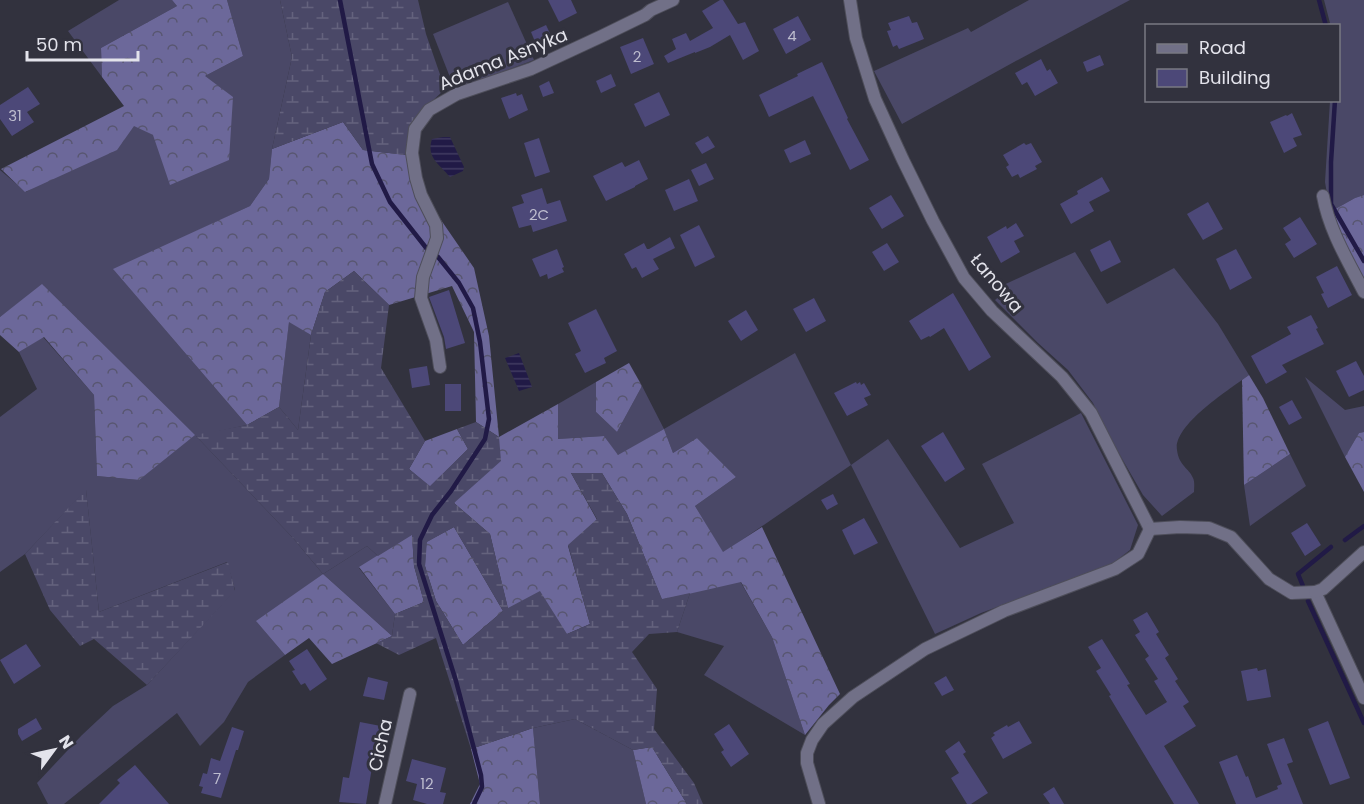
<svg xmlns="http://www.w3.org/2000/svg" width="1364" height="804" viewBox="0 0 1364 804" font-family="Poppins,sans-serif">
  <defs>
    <pattern id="forest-crowns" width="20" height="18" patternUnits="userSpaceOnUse" patternTransform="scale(1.5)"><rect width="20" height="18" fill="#6c689a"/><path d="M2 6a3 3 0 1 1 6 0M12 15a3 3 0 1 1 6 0" fill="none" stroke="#585670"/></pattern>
    <pattern id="wetland-marsh" width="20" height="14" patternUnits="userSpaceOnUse" patternTransform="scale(1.5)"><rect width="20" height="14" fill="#4a4867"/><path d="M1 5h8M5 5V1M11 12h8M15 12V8" fill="none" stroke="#64627d"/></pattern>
    <pattern id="water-rules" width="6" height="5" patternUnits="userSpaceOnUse" patternTransform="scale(1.5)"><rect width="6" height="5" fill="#211a46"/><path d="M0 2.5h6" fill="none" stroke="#413b61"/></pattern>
  </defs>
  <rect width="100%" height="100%" fill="#32323e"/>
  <g fill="#4a4867">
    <path d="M119,0h53l5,6 -76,42 1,29 -34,-46z"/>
    <path d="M227,0h53l12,57 -20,92 -3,30 -19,27 -136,64 133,155 -51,11 97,102 30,36 44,-28 11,10 -19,12 36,46 -3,22 -69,-62 -66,48 28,33 -37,27 -24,40 -24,24 -23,-33 -113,91h-16l-11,-21 45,-48 31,-29 34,-21 88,-95 -8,-28 -128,50 -13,-122 -61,64 -25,18v-155l37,-28 -18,-37 24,-15 51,58 3,81 42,4 -96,-195 -43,32v-147l26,22 108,-67 19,10 52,-59 38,-20z"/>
    <path d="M1029,0h101l-116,62 -112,62 -28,-53 94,-43 3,4z"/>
    <path d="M1324,0h40v195l-9,3 -25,14 -5,-30 5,-81 8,-1v-74l-12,-1 4,-2z"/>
    <path d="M508,2l26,58 -79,30 -22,-56z"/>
    <path d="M1075,252l32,52 67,-36 44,56 31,51c-19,14 -76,50 -72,75 2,16 12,18 16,28 2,4 1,10 1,14l-32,24 -19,-21 -33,-57 -17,-35 -25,-33 -30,-27 -43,-43 7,-6 -5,-6z"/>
    <path d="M289,321l22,14 -13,95 -19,-23z"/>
    <path d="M795,353l56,112 37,-26 72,109 54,-25 -32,-59 99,-51 57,112 -8,25 -18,14 -131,49 -46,21 -84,-169 -128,88 -28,-47 41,-29 -39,-39 -24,15 -9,-24 -46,27 -14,-20 -46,3v-35l38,-22v30l21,20 25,-46 22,43z"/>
    <path d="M1305,377l40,33 19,-4v26l-5,1 -14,24z"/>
    <path d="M1290,454l16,32 -56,40 -6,-41z"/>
    <path d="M740,581l32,56 33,98 -101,-60 20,-29 -47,-14 13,-39z"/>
    <path d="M575,719l58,31 13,54h-106l-7,-76z"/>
  </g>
  <g fill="url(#forest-crowns)">
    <path d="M172,0h55l16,56 -38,20 28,21 -4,63 -59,25 -17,-50 -19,-9 -17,24 -92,42 -24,-23 123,-63 -22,-29 -1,-29 76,-42z"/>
    <path d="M343,122l20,28 43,5 4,20 64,93 15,68 10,101 59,-33v35l46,-3 14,19 46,-26 9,24 24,-15 39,39 -41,29 28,46 39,-25 78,167 -11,11 -24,30 -33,-98 -31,-55 -79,18 -35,-86 -25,-41h-31l26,47 -29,26 22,78 -23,10 -59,-25 -18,-75 -36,-31 45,-66 -23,-15 -2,-90 -22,-46 -63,19 -35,-34 -29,21 -14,43 -22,-13 -10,85 -32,18 -134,-156 137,-63 19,-27 3,-30z"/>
    <path d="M1364,195v85l-34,-68 25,-14z"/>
    <path d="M42,284l153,151 -56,45 -42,-4 -3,-81 -50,-58 -25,15 -19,-17v-18z"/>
    <path d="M629,363l13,23 -25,46 -21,-20v-30z"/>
    <path d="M1249,375l14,23 27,56 -46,31 -2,-105z"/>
    <path d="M457,429l11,20 -38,38 -21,-18 16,-28z"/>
    <path d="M1364,432v60l-19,-35 14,-24z"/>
    <path d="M454,527l49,84 -40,34 -27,-44 -11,-35 1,-24z"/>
    <path d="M412,534l2,32 10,36 -29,12 -36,-47z"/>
    <path d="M323,574l69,62 -60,28 -23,-26 -24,17 -29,-34z"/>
    <path d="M533,728l7,76h-70l10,-20 -9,-35z"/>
    <path d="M652,747l35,57h-41l-13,-54z"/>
  </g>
  <g fill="url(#wetland-marsh)" fill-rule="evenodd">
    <path d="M280,0h138l8,34 19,55 -18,17 -16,22 -5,27 -43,-5 -20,-28 -71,27 20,-92z"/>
    <path d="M354,271l35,34 -8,63 44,73 -16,28 21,17 38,-37 -11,-20 19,-7 23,15 2,24 -47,42 36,31 18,74 32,-17 27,43 23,-10 -22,-79 29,-26 -26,-46h31l25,41 35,85 28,-6 -13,39 -28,2 -17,18 25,37 -3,40 40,54 9,21h-16l-35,-57 -19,3 -58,-31 -42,9 -62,21 -35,-111 -37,17 -23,-12 16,-7 3,-22 29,-12 -10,-36 -2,-31 -34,21 -11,-10 -44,28 -30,-36 -98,-103 52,-10 32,-18 19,23 13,-95 14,-43zM454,527l49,84 -40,34 -27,-44 -11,-35 2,-24z"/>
    <path d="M86,489l13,123 129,-50 7,29 -88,94 -53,-46 -14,7 -30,-36 -25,-56z"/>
  </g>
  <g fill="url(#water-rules)">
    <path d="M443,137h7l14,30 -1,4 -13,6c-11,-13 -24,-20 -18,-38z"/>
    <path d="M519,353l13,34 -13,4 -14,-33z"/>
  </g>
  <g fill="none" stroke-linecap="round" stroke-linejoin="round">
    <g stroke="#211a46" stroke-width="4.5">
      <path d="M340,0l32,164 18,38 37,47"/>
      <path d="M1319,0l7,26"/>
      <path d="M1335,100l-4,62v42l33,57"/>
      <path d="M438,257l21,26 14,25 7,34 9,77 -4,20 -34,52 -19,24 -12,25 -1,24 37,117 25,94 1,12 -8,17"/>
      <path d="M1345,540l19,-14"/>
      <path d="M1303,586l-5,-12 33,-27"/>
      <path d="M1308,601l56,122"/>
    </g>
  </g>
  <g fill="#4c4878">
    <path d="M548,0h23l6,13 -18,9z"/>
    <path d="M720,0h3l15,24 7,-2 14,29 -16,9 -13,-25 -20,12 -15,6v-1l-27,11 -4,-7 12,-7 -4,-10 14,-6 4,8 23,-13 -11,-17z"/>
    <path d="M798,16l13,24 -25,14 -13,-25z"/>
    <path d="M909,16l3,7 5,-1 7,17 -25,10 -2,-4 -4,2 -6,-16 4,-1 -3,-7z"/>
    <path d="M546,25l8,17 -16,7 -7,-17z"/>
    <path d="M643,38l11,26 -23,10 -11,-27z"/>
    <path d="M1100,55l4,10 -17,7 -4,-10z"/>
    <path d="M1041,59l6,12 3,-2 8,14 -23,13 -8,-14 -5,3 -7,-12z"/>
    <path d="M822,62l26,56 -1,1 22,41 -19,10 -37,-74 -44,21 -10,-22 39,-19 -1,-2z"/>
    <path d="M611,74l5,12 -15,7 -5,-12z"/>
    <path d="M549,81l5,12 -11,4 -4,-11z"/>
    <path d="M28,87l12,17 -13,8 7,10 -22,14 -12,-17v-14z"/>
    <path d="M659,92l11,23 -25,12 -11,-23z"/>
    <path d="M516,93l1,3 5,-2 6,16 -19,9 -8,-21z"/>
    <path d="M1292,113l10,22 -9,3 4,8 -13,7 -14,-31 16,-7 1,1z"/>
    <path d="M708,136l7,11 -13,7 -7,-11z"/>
    <path d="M539,138l11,34 -15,5 -11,-34z"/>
    <path d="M805,140l6,14 -21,9 -6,-13z"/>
    <path d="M1024,143l2,2 5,-2 11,19 -7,4 2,3 -17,9 -2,-4 -6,3 -6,-10 3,-2 -6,-10z"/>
    <path d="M639,160l9,19 -13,7v1l-29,14 -13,-25 29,-14 3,5z"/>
    <path d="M706,163l8,16 -15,7 -8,-16z"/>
    <path d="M1102,177l8,14 -21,11 5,9 -23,13 -11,-20 18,-10 -1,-3z"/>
    <path d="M689,179l9,22 -24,10 -9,-21z"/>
    <path d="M542,188l5,16 13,-4 7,21 -34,11 -2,-7 -12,3 -7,-21 12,-4 -3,-8z"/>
    <path d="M891,195l13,21 -22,13 -13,-21z"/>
    <path d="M1208,202l15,27 -20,11 -16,-26z"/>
    <path d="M1300,217l17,27 -23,14 -9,-14 6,-4 -8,-12z"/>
    <path d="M1016,223l8,13 -10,5 6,11 -19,11 -14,-26 19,-11 1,3z"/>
    <path d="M699,225l16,32 -20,10 -15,-32z"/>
    <path d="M670,237l5,11 -22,11 6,10 -17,9 -6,-11 -4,2 -8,-15 20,-11 3,6h2z"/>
    <path d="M1110,240l11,22 -20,10 -11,-22z"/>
    <path d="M887,243l12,19 -15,9 -12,-19z"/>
    <path d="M557,249l7,18 -2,1 2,4 -16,7 -1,-5 -7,3 -8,-18z"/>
    <path d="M1236,249l16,29 -22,12 -14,-31z"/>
    <path d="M1337,266l15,29 -24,13 -7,-14 3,-1 -8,-16z"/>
    <path d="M449,290l16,53 -19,6 -2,-12 -15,-40z"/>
    <path d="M953,293l38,64 -22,14 -25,-43 -14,9 -1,-1 -8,4 -12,-19z"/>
    <path d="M814,298l12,23 -20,11 -13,-23z"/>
    <path d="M596,309l21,42 -13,7 2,5 -21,10 -10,-19 6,-3 -13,-28z"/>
    <path d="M746,310l12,20 -17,11 -13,-20z"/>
    <path d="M1311,315l7,13 -2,1 8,15 -42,21 5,7 -21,12 -15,-28 40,-22 -4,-7z"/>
    <path d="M1356,361l8,15v14l-15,7 -13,-26z"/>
    <path d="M427,366l3,19 -18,3 -3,-19z"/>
    <path d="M856,382l1,2 3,-2 1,3 3,-2 7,12 -7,3 4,7 -21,11 -13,-23z"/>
    <rect x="445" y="384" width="16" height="27"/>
    <path d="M1292,400l10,18 -13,7 -10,-18z"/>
    <path d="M943,432l22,37 -20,13 -24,-36z"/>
    <path d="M833,494l5,10 -11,6 -6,-10z"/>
    <path d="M864,518l14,25 -24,12 -12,-25z"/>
    <path d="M1307,523l14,22 -16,11 -14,-23z"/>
    <path d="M1147,612l12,20 -3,2 13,21 -4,3 13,21 -3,2 14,21 -6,4 13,20 -32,20 35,58h-25l-65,-108 2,-1 -15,-24 5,-3 -13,-21 14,-8 28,45 -3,1 19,30 21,-13 -13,-21 4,-2 -13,-20 4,-3 -14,-21 5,-3 -7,-12z"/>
    <path d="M26,644l15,22 -27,18 -14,-24z"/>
    <path d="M307,649l20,30 -17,12 -5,-8 -4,2 -9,-14 3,-1 -6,-9z"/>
    <path d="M1257,668l1,3 8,-2 5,28 -24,4 -6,-30z"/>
    <path d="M946,676l8,14 -12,6 -8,-13z"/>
    <path d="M368,677l20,5 -4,18 -21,-4z"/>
    <path d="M36,718l6,11 -20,12 -4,-7v-5z"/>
    <path d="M1019,721l13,22 -29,16 -12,-21 4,-3 -2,-2 14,-8 1,2z"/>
    <path d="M1328,721l22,57 -20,7 -22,-56z"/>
    <path d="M360,722l26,5 -7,35 -6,-1 -7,43 -27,-2 4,-25 6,1z"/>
    <path d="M729,724l20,30 -18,13 -10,-15 3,-2 -10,-16z"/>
    <path d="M232,727l12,4 -6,19h-2l-15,48 -20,-5 2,-6 -4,-1 4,-13 4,1 4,-16 9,3z"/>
    <path d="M1284,738l9,24 -6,2 16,40h-67l-17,-42 18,-7 9,22 2,-1 8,22 22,-9 -1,-3 5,-2 -15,-40z"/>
    <path d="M959,741l7,11 -3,2 25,39 -17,11h-4l-16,-26 8,-5 -14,-22z"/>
    <path d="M412,759l34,9 -6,24 6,1 -3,11h-16l-14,-4 4,-16 -11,-3z"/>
    <path d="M135,765l34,39h-70l21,-21 -3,-3z"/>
    <path d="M1054,787l10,17h-14l-7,-10z"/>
  </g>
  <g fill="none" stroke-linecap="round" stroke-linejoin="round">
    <g stroke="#4e4e5a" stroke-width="14">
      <g id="minor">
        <path d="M850,0l6,38 19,61 28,61 30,61 31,57 28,33 70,66 29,36 59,116"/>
        <path d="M1323,196c6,34 25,65 41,96"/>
        <path d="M440,367l-4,-27 -15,-42 2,-21 14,-39 -1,-13 -15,-30 -5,-17 -4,-25 3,-24 14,-19 28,-16 74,-25 71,-33 43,-21 6,-5 22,-10"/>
        <path d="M1150,529l30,-2 29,1 22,9 38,42 23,14 23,-1 49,106"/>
        <path d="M1315,592l8,-3 41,-37"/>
        <path d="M385,804l25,-110"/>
        <path d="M819,804l-12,-41v-10l5,-13 11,-16 30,-27 72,-48 79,-38 111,-42 23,-15 12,-25"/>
      </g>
    </g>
    <use href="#minor" stroke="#717087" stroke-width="12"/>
  </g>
  <g text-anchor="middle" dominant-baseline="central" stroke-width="6" stroke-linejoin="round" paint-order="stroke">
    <g font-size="15" fill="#bdbcce">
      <text x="792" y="35">4</text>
      <text x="637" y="56">2</text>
      <text x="15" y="115">31</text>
      <text x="539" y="214">2C</text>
      <text x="217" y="778">7</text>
      <text x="427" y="783">12</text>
    </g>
    <g font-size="18" fill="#e3e3eb" stroke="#32323e">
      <text transform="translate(503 59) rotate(-22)">Adama Asnyka</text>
      <text transform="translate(997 283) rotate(50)">Łanowa</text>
      <text transform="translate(380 745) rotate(-77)">Cicha</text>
    </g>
  </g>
  <rect x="1145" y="24" width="195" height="78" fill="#32323e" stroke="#797983" stroke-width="1.5"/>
  <rect x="1157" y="44" width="30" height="9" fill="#717087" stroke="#797983" stroke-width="1.5"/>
  <text x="1199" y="54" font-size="18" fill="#e3e3eb">Road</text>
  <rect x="1157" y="69" width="30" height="18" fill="#4c4878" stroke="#797983" stroke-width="1.5"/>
  <text x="1199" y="84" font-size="18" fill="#e3e3eb">Building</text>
  <g transform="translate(54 750) rotate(57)" stroke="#32323e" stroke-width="4.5" paint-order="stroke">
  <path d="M0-4.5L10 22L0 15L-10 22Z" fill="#e3e3eb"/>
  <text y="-9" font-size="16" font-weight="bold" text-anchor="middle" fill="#e3e3eb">N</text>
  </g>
  <path d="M27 51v9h111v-9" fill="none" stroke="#e3e3eb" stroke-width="3"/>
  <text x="36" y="51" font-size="18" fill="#e3e3eb" stroke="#32323e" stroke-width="4.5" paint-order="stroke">50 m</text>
</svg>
